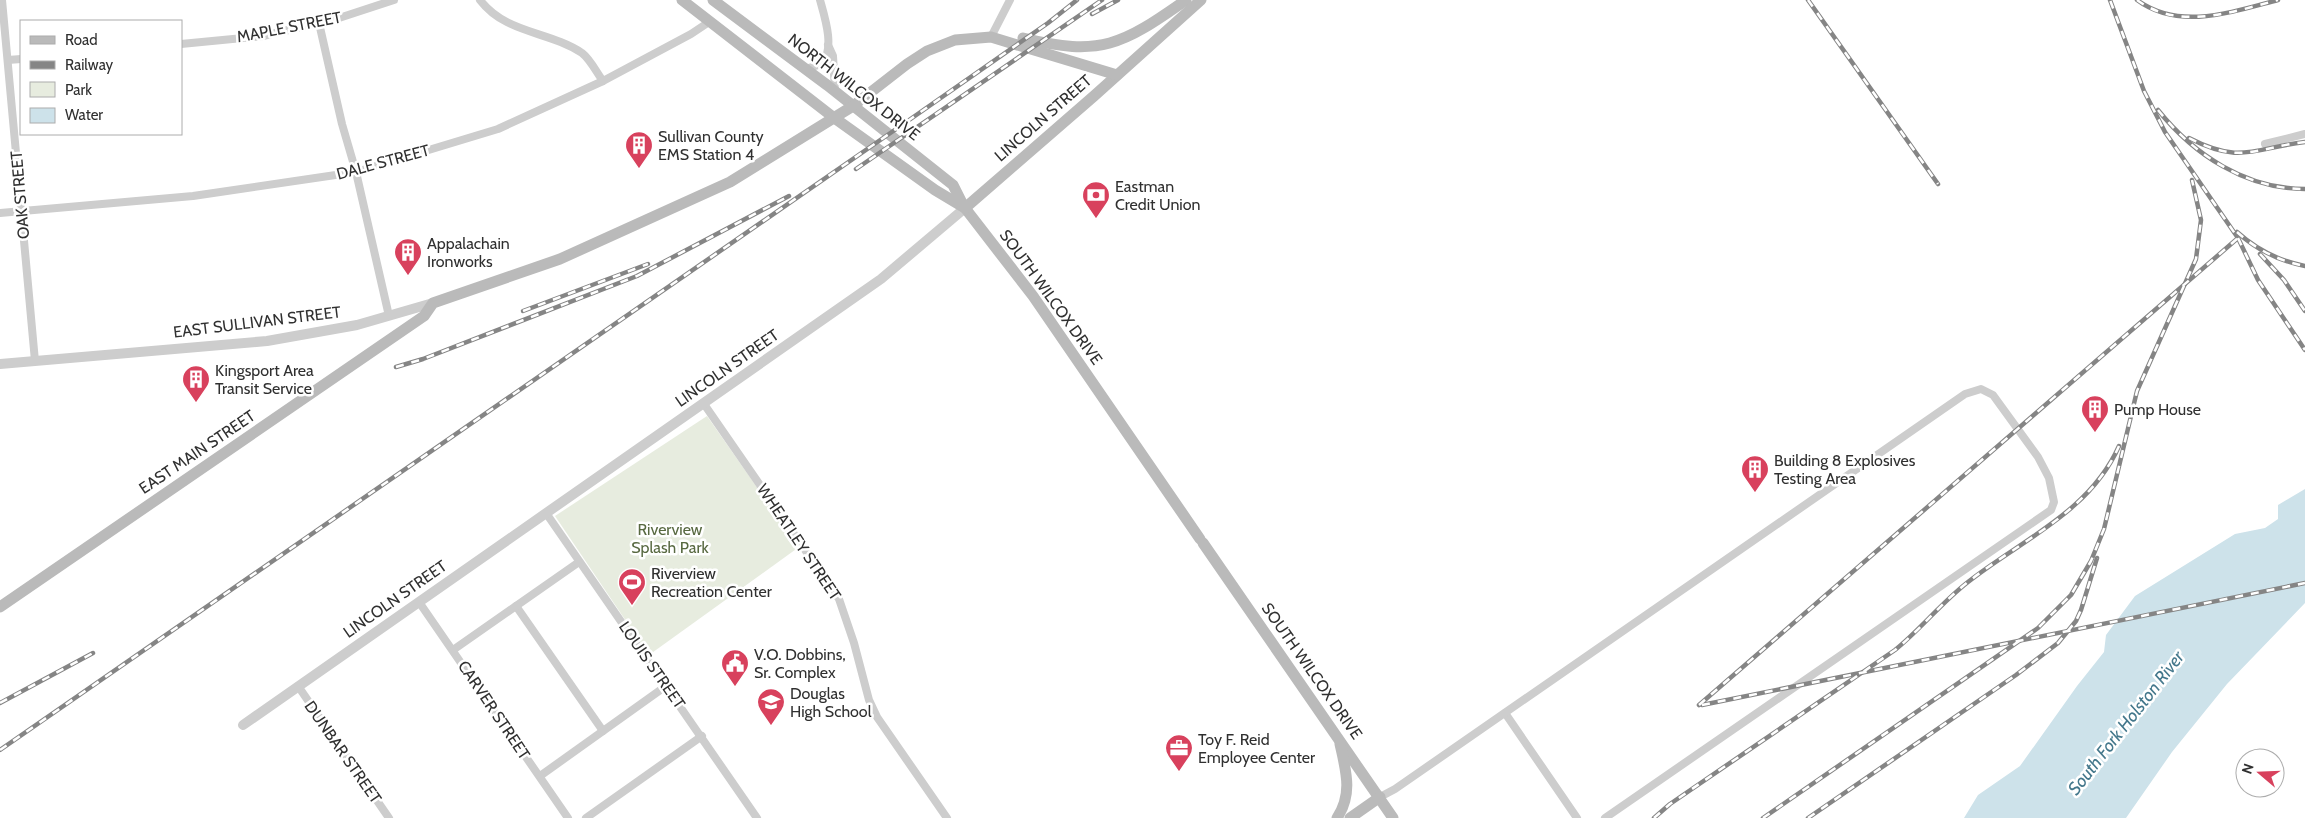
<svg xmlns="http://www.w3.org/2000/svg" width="2305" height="818" viewBox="0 0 2305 818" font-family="Cabin,sans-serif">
  <rect width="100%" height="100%" fill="#fff"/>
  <path fill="#e7ecdf" d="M707,416l92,131 -150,108 -94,-139z"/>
  <path fill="#cde2ea" d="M2305,489v114l-78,81 -55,68 -46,66h-162l14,-23 42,-29 57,-80 27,-34 2,-17 29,-39 100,-62 30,-6 13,-9v-14z"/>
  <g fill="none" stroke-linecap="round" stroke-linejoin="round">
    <g stroke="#cdcdcd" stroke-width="8">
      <path d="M2,0l33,361"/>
      <path d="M480,0c26,34 69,31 102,53 8,6 15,20 21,28"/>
      <path d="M319,23l23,101 14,48 33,144"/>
      <path d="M991,37l19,-37"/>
      <path d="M181,44l82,-8 76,-18 55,-18"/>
      <path d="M828,45l5,11 2,36"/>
      <path d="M8,60l13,-1"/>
      <path d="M805,69l17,-5c13,-16 3,-46 -2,-64"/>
      <path d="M2265,144l40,-10"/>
      <path d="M0,213l193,-17 163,-24 142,-43 105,-48 88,-47 18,-12"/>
      <path d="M704,404l135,195 15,44 15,57 8,17 70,101"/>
      <path d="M546,513l211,305"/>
      <path d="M419,602l149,216"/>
      <path d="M516,606l87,125"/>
      <path d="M453,650l126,-88"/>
      <path d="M298,686l91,132"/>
      <path d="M1505,713l72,105"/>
      <path d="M540,776l126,-90"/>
      <path d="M1380,797l15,-8 570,-395 16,-5 12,6 45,62 11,21 5,24 -3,8 -446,308"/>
      <path d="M586,818l116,-82"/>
    </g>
    <g stroke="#cdcdcd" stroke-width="10">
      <path d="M0,364l267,-23 90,-16 76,-22"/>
      <path d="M243,725l638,-446 84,-71"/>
    </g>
    <g stroke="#bababa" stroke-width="11">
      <path d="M682,0l151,117 102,73 30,18 68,88 167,243"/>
      <path d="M713,0l114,85 126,100 11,22"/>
      <path d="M1023,38c78,19 99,7 163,-38"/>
      <path d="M965,208l129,-112 107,-96"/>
      <path d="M1203,543l190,275"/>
      <path d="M0,607l424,-291 9,-13 127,-44 170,-77 123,-76 54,-42 20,-13 28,-11 36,-3 126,38"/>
      <path d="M1337,818c16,-24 9,-47 3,-74"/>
      <path d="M1350,818l30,-21"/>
    </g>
    <g stroke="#858585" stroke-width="4.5">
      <g id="rail">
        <path d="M1808,0l130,184"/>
        <path d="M2137,0c42,31 95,12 141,0"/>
        <path d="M1092,14l26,-14"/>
        <path d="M2158,110c36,45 88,79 147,79"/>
        <path d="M2189,138c52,27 65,10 116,4"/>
        <path d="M856,169l246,-169"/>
        <path d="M2237,232c20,18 42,29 68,34"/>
        <path d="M2238,238l20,42 47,70"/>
        <path d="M2260,254l24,26 21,31"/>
        <path d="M523,311l125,-47"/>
        <path d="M396,367l27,-8 214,-83 152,-80"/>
        <path d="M0,703l93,-50"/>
        <path d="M1699,705l539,-467 -73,-106 -21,-41 -34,-91"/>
        <path d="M1702,705l603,-122"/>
        <path d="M0,750l912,-632 136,-95 29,-23"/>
        <path d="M1654,818l16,-14 225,-154c26,-21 46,-47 73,-68 53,-42 122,-70 151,-136"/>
        <path d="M1763,818l275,-190 33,-33 20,-34 13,-32 33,-138 59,-132 5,-39 -9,-40"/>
        <path d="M1808,818l208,-143 42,-32 18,-22 5,-11 16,-52"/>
      </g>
    </g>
    <use href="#rail" stroke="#fff" stroke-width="2.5" stroke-dasharray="8" stroke-linecap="butt"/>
  </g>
  <defs>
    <g id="building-pin" transform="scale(1.4375)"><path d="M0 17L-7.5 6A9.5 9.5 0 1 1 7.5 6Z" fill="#d8415d" stroke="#fff"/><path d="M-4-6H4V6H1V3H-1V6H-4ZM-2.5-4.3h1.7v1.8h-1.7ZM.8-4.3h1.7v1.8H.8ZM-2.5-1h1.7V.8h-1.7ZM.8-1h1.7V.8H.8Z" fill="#fff"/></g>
    <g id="bank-pin" transform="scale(1.4375)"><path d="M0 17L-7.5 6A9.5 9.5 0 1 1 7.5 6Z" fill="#d8415d" stroke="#fff"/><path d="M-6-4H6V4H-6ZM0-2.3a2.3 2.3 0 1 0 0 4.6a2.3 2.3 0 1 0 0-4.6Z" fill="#fff"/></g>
    <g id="stadium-pin" transform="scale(1.4375)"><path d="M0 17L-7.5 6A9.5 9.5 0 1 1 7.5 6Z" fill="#d8415d" stroke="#fff"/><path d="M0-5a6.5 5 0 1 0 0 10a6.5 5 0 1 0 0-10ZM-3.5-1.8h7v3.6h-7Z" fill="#fff"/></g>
    <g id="civic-pin" transform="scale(1.4375)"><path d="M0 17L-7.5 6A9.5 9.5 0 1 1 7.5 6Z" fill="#d8415d" stroke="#fff"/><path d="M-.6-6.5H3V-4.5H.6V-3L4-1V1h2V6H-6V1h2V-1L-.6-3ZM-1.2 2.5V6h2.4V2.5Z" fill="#fff"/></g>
    <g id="school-pin" transform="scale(1.4375)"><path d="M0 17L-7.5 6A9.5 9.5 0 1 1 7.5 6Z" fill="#d8415d" stroke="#fff"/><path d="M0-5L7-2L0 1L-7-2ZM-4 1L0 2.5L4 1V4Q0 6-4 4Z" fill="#fff"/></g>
    <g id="office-pin" transform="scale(1.4375)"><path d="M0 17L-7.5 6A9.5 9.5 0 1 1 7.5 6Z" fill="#d8415d" stroke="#fff"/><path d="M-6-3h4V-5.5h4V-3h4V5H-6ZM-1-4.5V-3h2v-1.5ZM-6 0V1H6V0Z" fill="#fff"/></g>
  </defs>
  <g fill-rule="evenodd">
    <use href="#building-pin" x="639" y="145"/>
    <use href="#bank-pin" x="1096" y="195"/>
    <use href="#building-pin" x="408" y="252"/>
    <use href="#building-pin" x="196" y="379"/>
    <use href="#building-pin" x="2095" y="409"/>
    <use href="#building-pin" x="1755" y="469"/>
    <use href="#stadium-pin" x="632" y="582"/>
    <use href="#civic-pin" x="735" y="663"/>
    <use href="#school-pin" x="771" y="702"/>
    <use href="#office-pin" x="1179" y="748"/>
  </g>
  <g text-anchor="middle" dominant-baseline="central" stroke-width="5" stroke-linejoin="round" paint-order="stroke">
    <g font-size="16" fill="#303030" stroke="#fff">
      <text transform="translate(289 27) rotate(-11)">MAPLE STREET</text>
      <text transform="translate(854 87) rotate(38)">NORTH WILCOX DRIVE</text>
      <text transform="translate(1043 118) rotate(-41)">LINCOLN STREET</text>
      <text transform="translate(383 162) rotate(-15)">DALE STREET</text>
      <text transform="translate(20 195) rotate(-95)">OAK STREET</text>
      <text transform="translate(1051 297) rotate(54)">SOUTH WILCOX DRIVE</text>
      <text transform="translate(257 322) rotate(-7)">EAST SULLIVAN STREET</text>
      <text transform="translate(727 368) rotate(-35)">LINCOLN STREET</text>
      <text transform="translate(197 452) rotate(-34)">EAST MAIN STREET</text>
      <text transform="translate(799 542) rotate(56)">WHEATLEY STREET</text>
      <text transform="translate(395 599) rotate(-35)">LINCOLN STREET</text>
      <text transform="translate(652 665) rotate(55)">LOUIS STREET</text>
      <text transform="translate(1312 671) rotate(55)">SOUTH WILCOX DRIVE</text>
      <text transform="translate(494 710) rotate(56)">CARVER STREET</text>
      <text transform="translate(343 752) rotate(55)">DUNBAR STREET</text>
    </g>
    <g font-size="16" fill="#303030" stroke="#fff" text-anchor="start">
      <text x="658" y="136">Sullivan County<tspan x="658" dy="18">EMS Station 4</tspan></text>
      <text x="1115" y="186">Eastman<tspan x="1115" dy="18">Credit Union</tspan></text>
      <text x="427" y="243">Appalachain<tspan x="427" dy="18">Ironworks</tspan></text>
      <text x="215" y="370">Kingsport Area<tspan x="215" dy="18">Transit Service</tspan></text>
      <text x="2114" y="409">Pump House</text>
      <text x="1774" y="460">Building 8 Explosives<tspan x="1774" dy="18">Testing Area</tspan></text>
      <text x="651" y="573">Riverview<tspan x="651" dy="18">Recreation Center</tspan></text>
      <text x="754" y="654">V.O. Dobbins,<tspan x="754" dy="18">Sr. Complex</tspan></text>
      <text x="790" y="693">Douglas<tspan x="790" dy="18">High School</tspan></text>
      <text x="1198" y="739">Toy F. Reid<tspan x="1198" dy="18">Employee Center</tspan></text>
    </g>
    <g font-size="16" fill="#586941" stroke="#fff">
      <text x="670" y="529">Riverview<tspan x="670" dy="18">Splash Park</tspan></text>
    </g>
    <g font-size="18" font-style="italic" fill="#44788c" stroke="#fff">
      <text transform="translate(2126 723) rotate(-52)">South Fork Holston River</text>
    </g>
  </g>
  <rect x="20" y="20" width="162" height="115" fill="#ffffff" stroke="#acacac"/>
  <rect x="30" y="36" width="25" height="8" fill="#bababa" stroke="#acacac"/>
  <text x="65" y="45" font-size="15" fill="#303030">Road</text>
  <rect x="30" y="61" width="25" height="8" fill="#858585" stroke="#acacac"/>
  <text x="65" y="70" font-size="15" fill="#303030">Railway</text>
  <rect x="30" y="82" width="25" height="15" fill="#e7ecdf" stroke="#acacac"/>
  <text x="65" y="95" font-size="15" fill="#303030">Park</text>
  <rect x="30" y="108" width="25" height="15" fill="#cde2ea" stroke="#acacac"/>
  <text x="65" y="120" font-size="15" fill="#303030">Water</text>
  <g transform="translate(2260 773) rotate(289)"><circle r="24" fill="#ffffff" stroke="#acacac"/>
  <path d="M0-4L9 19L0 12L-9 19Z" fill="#d8415d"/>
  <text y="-8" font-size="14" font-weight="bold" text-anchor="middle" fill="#303030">N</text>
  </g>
</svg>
